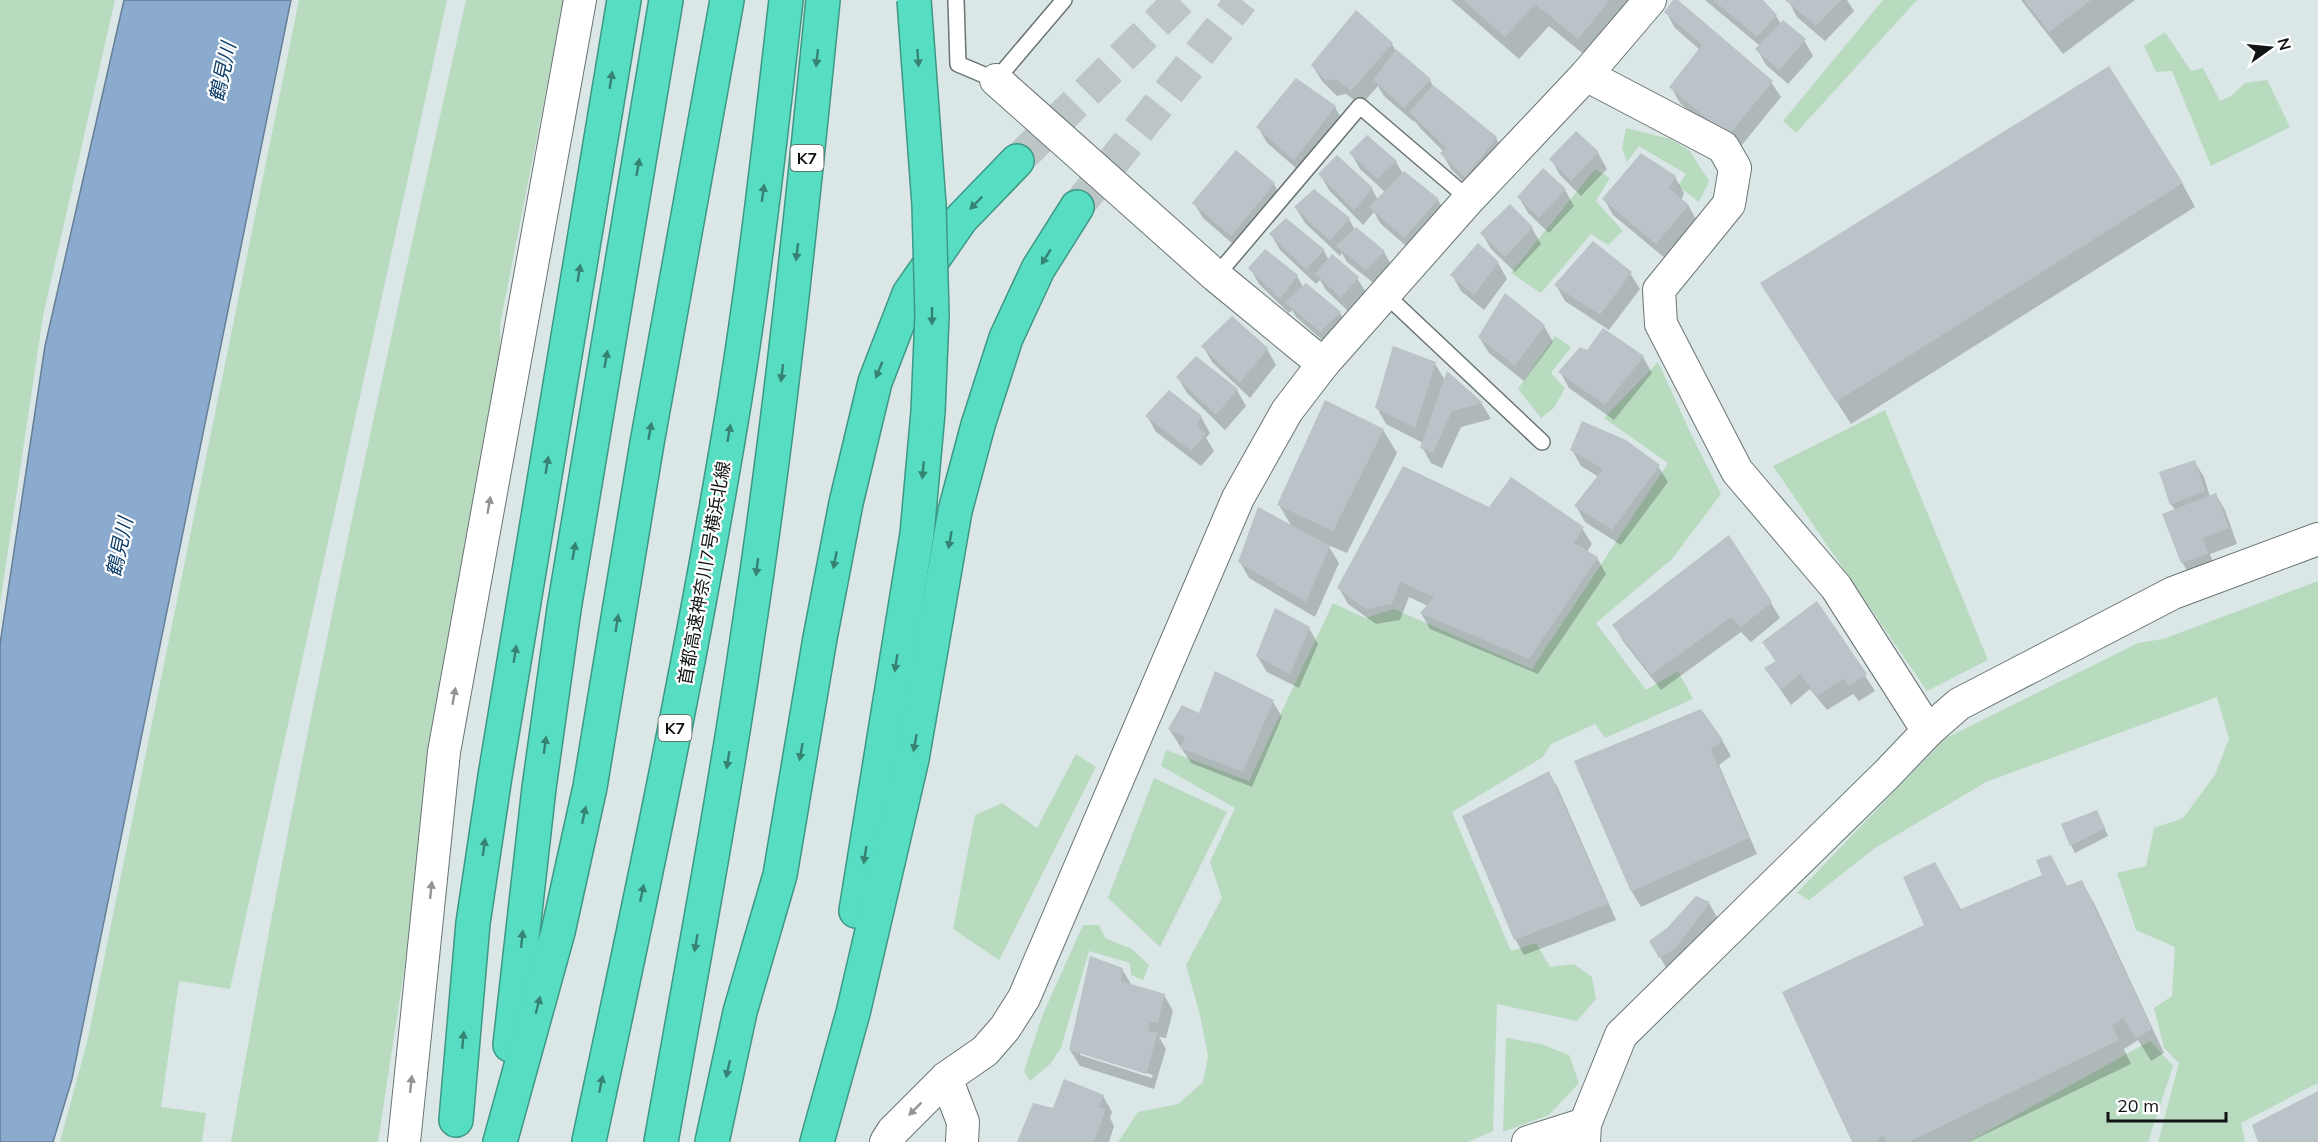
<svg xmlns="http://www.w3.org/2000/svg" width="2318" height="1142" viewBox="0 0 2318 1142" font-family="Mulish,'Noto Sans JP',sans-serif">
  <rect width="100%" height="100%" fill="#dbe6e6"/>
  <g fill="#b8dbc0">
    <path d="M0,0h115l-72,316 -43,288z"/>
    <path d="M299,0h148l-217,989 -51,-8 -18,126 45,6 -4,29h-142l28,-104z"/>
    <path d="M466,0h98l-64,325 1,52 -59,344 -64,421h-147c66,-383 150,-763 235,-1142z"/>
    <path d="M1883,0h34l-121,133 -13,-12z"/>
    <path d="M2165,32l26,39 12,-3 17,33 11,-5 14,-13 22,-3 23,47 -79,39 -39,-95 -16,1 -12,-26z"/>
    <path d="M1626,128l44,11 19,11 20,31 -10,21 -21,-16 8,-12 -47,-28 -12,16 -5,-14z"/>
    <path d="M1595,169l15,9 -14,23 27,30 -15,14 -17,-11 -50,59 -30,-20z"/>
    <path d="M1555,336l16,11 -20,26 14,15 -11,20 -13,10 -23,-29z"/>
    <path d="M1658,362l33,72 30,60 -49,65 -76,64 50,67 32,-19 15,28 -88,39 -10,-14 -44,20 -8,13 -91,55 59,139 25,-8 14,24 24,-3 18,13 4,22 -19,22 -80,-17 -4,127 -25,11h-350l20,-30 40,-8 25,-22 5,-26 -8,-41 -14,-50 36,-67 -12,-36 25,-54 -74,-42 5,-16 83,31 84,-178 32,15 29,-9 138,60 136,-206 -64,-45z"/>
    <path d="M1885,410l103,250 -61,31 -154,-225z"/>
    <path d="M2318,581v502l-77,40 4,19h-87l21,-79 -15,-15 -10,-40 18,-12 3,-49 -39,-17 -19,-57 29,-7 8,-38 29,-10 32,-43 14,-36 -12,-42 -231,85 -111,66 -66,52 -12,-7 147,-154 194,-96 25,-4z"/>
    <path d="M1076,754l20,13 -97,193 -46,-31 22,-114 27,-12 35,25z"/>
    <path d="M1154,778l73,34 -67,135 -52,-49z"/>
    <path d="M1083,925h16l6,13 27,11 17,16 -6,15 -12,-5 -1,-12 -41,-12 -28,97 -11,16 -20,17 -6,-10 19,-57z"/>
    <path d="M1506,1038l35,6 28,11 10,28 -30,32 -46,17z"/>
    <path d="M2150,1041l23,25 -25,76h-180z"/>
  </g>
  <path fill="#8babce" stroke="#667e96" stroke-width="1.5" d="M124,0h167l-219,1079 -19,63h-53v-498l45,-298z"/>
  <g fill="#0003" fill-rule="evenodd">
    <path d="M1451,0h191l-50,61 -43,-35 -30,33z"/>
    <path d="M1676,0l95,82 10,15 -44,54 -57,-48 -9,-16 29,-37 -25,-22 -9,-16z"/>
    <path d="M1705,0h56l15,16 5,8 23,16 9,16 -25,28 -22,-19 -9,-16 3,-3z"/>
    <path d="M1788,0h59l7,11 -29,30 -28,-24z"/>
    <path d="M2021,0h114l-72,54z"/>
    <path d="M1356,12l36,32 4,7 34,29 4,8 62,50 9,16 -31,38 -23,-23 -9,-16 2,-1 -24,-24 -5,-7 -1,1 -30,-26 -6,-10 -17,19 -15,-11 -9,2 -15,-15 -10,-16z"/>
    <path d="M1335,107l9,16 -40,52 -37,-32 -9,-16z"/>
    <path d="M1367,137l29,25 7,12 35,26 9,16 -34,36 -33,-29 -6,-11 -11,13 -34,-35 -9,-16 52,15 6,11 7,-8 -25,-23 -9,-16z"/>
    <path d="M1598,153l9,16 -26,27 -21,-21 -9,-16z"/>
    <path d="M1641,155l34,22 9,16 -3,7 7,5 9,16 -31,38 -53,-44 -9,-16z"/>
    <path d="M2182,183l13,24 -344,217 -89,-140z"/>
    <path d="M1274,184l9,16 -42,51 -38,-33 -9,-15z"/>
    <path d="M1565,190l9,16 -25,27 -21,-20 -9,-16z"/>
    <path d="M1296,208l53,11 6,11 29,22 9,16 -17,17 -29,-23 -5,-9 -2,3 -35,-33z"/>
    <path d="M1532,228l9,16 -26,28 -24,-23 -9,-16z"/>
    <path d="M1271,234l53,17 5,9 28,18 10,16 -17,19 -24,-23 -6,-10 -4,4 -36,-34z"/>
    <path d="M1498,263l9,16 -23,31 -23,-19 -9,-16z"/>
    <path d="M1250,268l47,8 6,11 37,26 9,16 -19,18 -34,-30 -4,-7 -3,3 -30,-29z"/>
    <path d="M1630,273l10,16 -31,41 -44,-29 -9,-16z"/>
    <path d="M1544,326l9,16 -29,39 -35,-28 -10,-16z"/>
    <path d="M1203,346l64,3 9,16 -26,33 -38,-36z"/>
    <path d="M1587,352l56,5 9,16 -38,47 -45,-32 -9,-16z"/>
    <path d="M1435,364l10,16 2,-7 35,31 9,15 -30,8 -19,41 -11,-5 -9,-16 1,-4 -37,-19 -9,-16z"/>
    <path d="M1178,378l59,12 9,16 -21,24 -38,-37z"/>
    <path d="M1147,416l54,1 9,16 -4,5 8,13 -13,15 -45,-34z"/>
    <path d="M1383,430l14,23 -50,100 -19,-8 11,18 -24,54 -66,-39 -9,-16 52,-35 -13,-22z"/>
    <path d="M1572,450l86,16 10,16 -47,63 -36,-23 -9,-16 23,-29 -18,-11z"/>
    <path d="M2194,461l10,16 6,20 6,-2 9,15 12,34 -27,10 6,16 -25,8 -9,-16 -7,-52 -4,-6z"/>
    <path d="M1489,509l93,19 10,16 -5,8 10,6 9,16 -68,100 -108,-45 -9,-16 7,-7 -19,-9 -9,23 -24,4 -28,-20 -9,-16z"/>
    <path d="M1771,603l9,15 -29,24 -10,-10 -80,58 -38,-49 -9,-16z"/>
    <path d="M1817,603l58,88 -16,10 -6,-7 -26,16 -17,-21 -19,16 -25,-36 10,-7 -12,-19z"/>
    <path d="M1309,628l9,16 -19,44 -32,-16 -10,-16z"/>
    <path d="M1273,702l9,15 -30,70 -61,-24 -22,-34 30,-14z"/>
    <path d="M1722,740l9,16 -12,9 38,89 -116,53 -9,-15 -56,-130z"/>
    <path d="M1549,773l9,15 58,132 -92,35 -9,-16z"/>
    <path d="M2101,820l7,16 -33,17 -4,-8z"/>
    <path d="M2050,857l18,31 14,-6 13,23 69,148 -13,8 -13,-21 -14,9 7,15 -162,78h-115l107,-232 83,-34z"/>
    <path d="M1709,903l9,16 -49,54 -18,-32z"/>
    <path d="M1122,969l10,17 32,9 9,16 -7,27 -7,-1 7,12 -12,40 -74,-23 -10,-16zM1080,1052l73,23 -1,3 -72,-23z"/>
    <path d="M1103,1096l9,16 -2,6 4,8 -5,16h-91l36,-32z"/>
  </g>
  <g fill="#bac3c7">
    <path d="M1463,0h147l-32,39 -43,-35 -30,33z"/>
    <path d="M1673,0h5l95,81 -45,55 -59,-49 33,-42 -38,-33z"/>
    <path d="M1713,0h50l14,15 -20,22z"/>
    <path d="M1785,0h56l-25,26z"/>
    <path d="M2024,0h67l-42,32z"/>
    <path d="M1356,10l37,33 -42,48 -15,-12 -10,2 -15,-16z"/>
    <path d="M1783,20l23,19 -27,31 -24,-21z"/>
    <path d="M1396,49l35,30 -27,29 -31,-28z"/>
    <path d="M2109,66l74,117 -347,219 -76,-119z"/>
    <path d="M1296,78l40,28 -42,54 -38,-33z"/>
    <path d="M1433,85l64,52 -32,41 -25,-25 6,-5 -37,-36z"/>
    <path d="M1576,131l23,21 -28,29 -22,-22z"/>
    <path d="M1367,135l30,26 -20,18 -28,-26z"/>
    <path d="M1236,150l39,33 -44,53 -39,-33z"/>
    <path d="M1641,153l35,23 -7,12 20,17 -33,39 -54,-45z"/>
    <path d="M1337,155l36,33 -19,22 -36,-36z"/>
    <path d="M1543,168l23,21 -27,29 -22,-21z"/>
    <path d="M1404,171l35,28 -35,39 -35,-31z"/>
    <path d="M1314,189l36,29 -20,23 -36,-34z"/>
    <path d="M1510,204l23,23 -28,30 -25,-24z"/>
    <path d="M1286,218l39,32 -19,19 -37,-35z"/>
    <path d="M1356,227l29,24 -19,19 -30,-24z"/>
    <path d="M1593,241l39,31 -32,43 -46,-30z"/>
    <path d="M1478,243l21,19 -25,33 -24,-20z"/>
    <path d="M1265,249l33,26 -18,24 -32,-31z"/>
    <path d="M1332,254l27,23 -18,21 -26,-24z"/>
    <path d="M1306,283l35,29 -21,20 -35,-30z"/>
    <path d="M1505,293l40,32 -30,41 -37,-29z"/>
    <path d="M1232,316l36,32 -28,35 -39,-37z"/>
    <path d="M1603,328l41,28 -39,49 -47,-33 22,-25 7,3z"/>
    <path d="M1393,346l43,16 -21,66 -40,-20z"/>
    <path d="M1196,356l42,33 -22,26 -40,-38z"/>
    <path d="M1447,371l36,32 -31,8 -19,42 -13,-5z"/>
    <path d="M1169,390l33,26 -6,9 10,9 -15,17 -46,-35z"/>
    <path d="M1325,400l59,29 -51,102 -56,-26z"/>
    <path d="M1582,421l44,19 34,25 -48,65 -38,-24 29,-37 -33,-19z"/>
    <path d="M2195,460l10,31 -35,14 -11,-33z"/>
    <path d="M1403,466l86,41 22,-30 73,50 -10,16 24,14 -69,102 -109,-46 14,-16 -34,-15 -8,22 -26,5 -29,-21z"/>
    <path d="M2216,493l13,35 -26,10 5,16 -27,9 -19,-49z"/>
    <path d="M1258,507l72,39 -24,56 -68,-40z"/>
    <path d="M1729,535l43,67 -31,25 -10,-10 -80,58 -39,-50z"/>
    <path d="M1817,601l50,73 -18,12 -6,-7 -26,17 -17,-22 -19,16 -17,-22 12,-7 -14,-19z"/>
    <path d="M1275,608l35,19 -20,47 -34,-18z"/>
    <path d="M1215,671l59,29 -31,72 -63,-24 5,-11 -17,-8 14,-24 17,8z"/>
    <path d="M1701,709l22,31 -12,9 38,89 -118,54 -57,-131z"/>
    <path d="M1549,771l59,133 -94,36 -52,-124z"/>
    <path d="M2097,810l8,18 -35,18 -9,-22z"/>
    <path d="M2051,855l16,31 15,-6 70,149 -16,10 -13,-21 -11,8 7,14 -210,102h-22l-4,-7 -7,7h-24l-70,-150 142,-67 -21,-48 32,-15 26,47 81,-34 -6,-15z"/>
    <path d="M1696,896l14,6 -35,47 -16,9 -10,-17 18,-13z"/>
    <path d="M1090,956l33,12 -2,13 44,13 -7,28h-8l-2,10h10l-12,42 -77,-24z"/>
    <path d="M1064,1079l40,16 -5,12 7,2 -12,33h-77l16,-39 20,5z"/>
    <path d="M2318,1091v51h-60l-6,-17z"/>
  </g>
  <g fill="none" stroke-linecap="round" stroke-linejoin="round">
    <g stroke="#bdc6c6" stroke-width="33" stroke-dasharray="33 16" stroke-linecap="butt">
      <path d="M1017,161l163,-161"/>
      <path d="M1077,207l165,-207"/>
    </g>
    <g stroke="#6a7474" stroke-width="18">
      <g id="lane">
        <path d="M956,0l2,64 38,16 68,-80"/>
        <path d="M1216,276l144,-170 109,93"/>
        <path d="M1385,294l157,148"/>
      </g>
    </g>
    <g stroke="#6a7474" stroke-width="34">
      <g id="street">
        <path d="M1586,75l137,72 12,21 -6,36 -70,86 2,34 76,147 99,116 92,144"/>
        <path d="M996,80l220,196 107,88"/>
        <path d="M946,1078l17,44 -1,20"/>
        <path d="M404,1142l40,-390 136,-752"/>
        <path d="M886,1142l7,-11 53,-53 39,-27 20,-23 19,-30 214,-500 49,-87 36,-47 146,-165 117,-124 64,-75"/>
        <path d="M1528,1142l57,-18"/>
        <path d="M1584,1142l1,-18 36,-89 266,-261 41,-43 31,-27 214,-111 145,-54"/>
      </g>
    </g>
    <g stroke="#3e9785" stroke-width="36">
      <g id="highway">
        <path d="M856,911l61,-377 11,-122"/>
        <path d="M510,1045l29,-257 25,-179 102,-609"/>
        <path d="M456,1120l17,-197 22,-147 129,-776"/>
        <path d="M589,1141c53,-247 105,-493 146,-743 21,-132 36,-265 51,-398"/>
        <path d="M500,1142l58,-210 32,-145 57,-344 80,-443"/>
        <path d="M661,1142c30,-169 62,-338 87,-509 32,-210 54,-422 75,-633"/>
        <path d="M712,1142l28,-130 40,-137 40,-237 26,-135 29,-121 34,-88 52,-75 56,-58"/>
        <path d="M817,1142l36,-129 59,-254 43,-248 23,-86 28,-87 32,-69 39,-62"/>
      </g>
    </g>
    <use href="#lane" stroke="#fff" stroke-width="15"/>
    <use href="#street" stroke="#fff" stroke-width="32"/>
    <use href="#highway" stroke="#56ddc2" stroke-width="33"/>
    <g stroke="#3e9785" stroke-width="36" stroke-linecap="butt">
      <path id="highway-bridge" d="M914,0l15,205 3,110 -4,97"/>
    </g>
    <use href="#highway-bridge" stroke="#56ddc2" stroke-width="33"/>
  </g>
  <defs><path id="oneway-solid" d="M-6-.8H1V-3.2L6.5 0L1 3.2V.8H-6Z" transform="scale(1.5)"/></defs>
  <g fill="#368374">
    <use href="#oneway-solid" transform="translate(817 58) rotate(96)"/>
    <use href="#oneway-solid" transform="translate(918 58) rotate(86)"/>
    <use href="#oneway-solid" transform="translate(611 80) rotate(-81)"/>
    <use href="#oneway-solid" transform="translate(638 167) rotate(-80)"/>
    <use href="#oneway-solid" transform="translate(763 193) rotate(-82)"/>
    <use href="#oneway-solid" transform="translate(976 203) rotate(134)"/>
    <use href="#oneway-solid" transform="translate(797 252) rotate(97)"/>
    <use href="#oneway-solid" transform="translate(1046 257) rotate(122)"/>
    <use href="#oneway-solid" transform="translate(579 273) rotate(-81)"/>
    <use href="#oneway-solid" transform="translate(932 316) rotate(90)"/>
    <use href="#oneway-solid" transform="translate(606 359) rotate(-80)"/>
    <use href="#oneway-solid" transform="translate(879 370) rotate(112)"/>
    <use href="#oneway-solid" transform="translate(782 373) rotate(97)"/>
    <use href="#oneway-solid" transform="translate(650 431) rotate(-80)"/>
    <use href="#oneway-solid" transform="translate(729 433) rotate(-80)"/>
    <use href="#oneway-solid" transform="translate(547 465) rotate(-81)"/>
    <use href="#oneway-solid" transform="translate(923 470) rotate(95)"/>
    <use href="#oneway-solid" transform="translate(950 540) rotate(100)"/>
    <use href="#oneway-solid" transform="translate(574 551) rotate(-80)"/>
    <use href="#oneway-solid" transform="translate(835 560) rotate(101)"/>
    <use href="#oneway-solid" transform="translate(757 567) rotate(97)"/>
    <use href="#oneway-solid" transform="translate(617 623) rotate(-81)"/>
    <use href="#oneway-solid" transform="translate(515 654) rotate(-81)"/>
    <use href="#oneway-solid" transform="translate(896 663) rotate(99)"/>
    <use href="#oneway-solid" transform="translate(915 743) rotate(100)"/>
    <use href="#oneway-solid" transform="translate(545 745) rotate(-82)"/>
    <use href="#oneway-solid" transform="translate(801 752) rotate(100)"/>
    <use href="#oneway-solid" transform="translate(728 760) rotate(99)"/>
    <use href="#oneway-solid" transform="translate(584 815) rotate(-78)"/>
    <use href="#oneway-solid" transform="translate(484 847) rotate(-82)"/>
    <use href="#oneway-solid" transform="translate(865 855) rotate(99)"/>
    <use href="#oneway-solid" transform="translate(642 893) rotate(-78)"/>
    <use href="#oneway-solid" transform="translate(522 939) rotate(-84)"/>
    <use href="#oneway-solid" transform="translate(696 943) rotate(100)"/>
    <use href="#oneway-solid" transform="translate(538 1005) rotate(-75)"/>
    <use href="#oneway-solid" transform="translate(463 1040) rotate(-85)"/>
    <use href="#oneway-solid" transform="translate(728 1069) rotate(103)"/>
    <use href="#oneway-solid" transform="translate(601 1084) rotate(-78)"/>
  </g>
  <g fill="#939595">
    <use href="#oneway-solid" transform="translate(489 505) rotate(-80)"/>
    <use href="#oneway-solid" transform="translate(454 696) rotate(-80)"/>
    <use href="#oneway-solid" transform="translate(431 890) rotate(-84)"/>
    <use href="#oneway-solid" transform="translate(411 1084) rotate(-84)"/>
    <use href="#oneway-solid" transform="translate(915 1109) rotate(135)"/>
  </g>
  <g text-anchor="middle" dominant-baseline="central" stroke-width="4.5" stroke-linejoin="round" paint-order="stroke">
    <g fill="#fff" stroke="#585a5a" stroke-width="1.5">
      <rect x="790.5" y="145" width="33" height="26" rx="4.5"/>
      <rect x="658.5" y="715" width="33" height="26" rx="4.5"/>
    </g>
    <g font-size="16" font-weight="bold" fill="#101414">
      <text x="807" y="158">K7</text>
      <text x="675" y="728">K7</text>
    </g>
    <g font-size="18" fill="#101414" stroke="#fff">
      <text transform="translate(704 573) rotate(-80)">首都高速神奈川7号横浜北線</text>
    </g>
    <g font-size="20" font-style="italic" fill="#0e3e6b" stroke="#fff">
      <text transform="translate(222 72) rotate(-78)">鶴見川</text>
      <text transform="translate(119 547) rotate(-78)">鶴見川</text>
    </g>
  </g>
  <g transform="translate(2270 48) rotate(75)" stroke="#ffffff" stroke-width="4.5" paint-order="stroke">
  <path d="M0-4.5L10 22L0 15L-10 22Z" fill="#101414"/>
  <text y="-9" font-size="16" font-weight="bold" text-anchor="middle" fill="#101414">N</text>
  </g>
  <path d="M2108 1112v9h118v-9" fill="none" stroke="#101414" stroke-width="3"/>
  <text x="2117" y="1112" font-size="18" fill="#101414" stroke="#ffffff" stroke-width="4.5" paint-order="stroke">20 m</text>
</svg>
